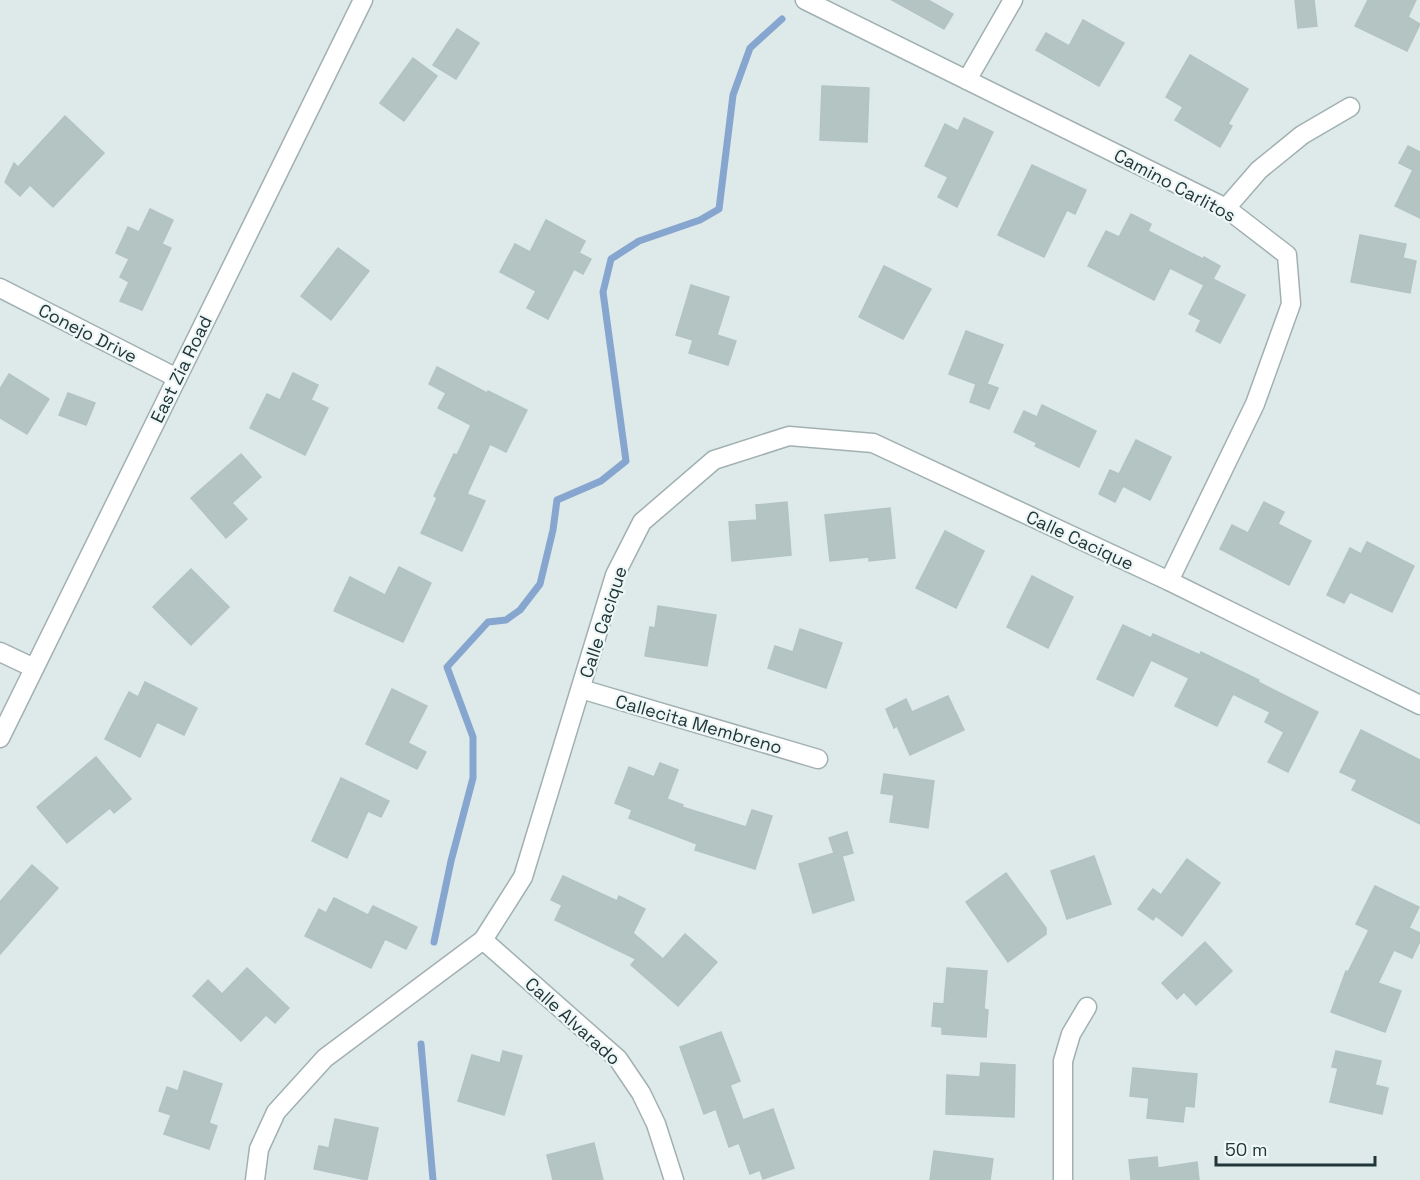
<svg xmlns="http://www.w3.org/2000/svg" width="1420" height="1180" viewBox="0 0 1420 1180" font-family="'Space Grotesk',sans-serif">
  <rect width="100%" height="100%" fill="#deeae9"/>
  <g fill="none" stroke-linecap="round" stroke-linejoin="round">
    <g stroke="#86a6cf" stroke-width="7">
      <path d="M434,942l17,-81 22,-83v-41l-26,-70 41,-45 18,-2 14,-10 20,-26 13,-54 4,-30 44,-19 25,-20 -23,-169 8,-33 28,-18 61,-21 19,-11 14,-114 17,-47 32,-29"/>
      <path d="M421,1044l12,136"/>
    </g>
  </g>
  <g fill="#b4c4c3" stroke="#b1c3c3" stroke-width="1.5">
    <path d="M892,0h36l25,14 -9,15z"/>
    <path d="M1295,0h19l3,26 -19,2z"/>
    <path d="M1368,0h48l-8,17 12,7 -13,27 -52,-25z"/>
    <path d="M1083,20l41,23 -25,43 -63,-36 10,-17 23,13z"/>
    <path d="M457,29l22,14 -23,36 -23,-14z"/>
    <path d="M1190,55l58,34 -20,35 4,2 -12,21 -45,-27 8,-13 -17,-10z"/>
    <path d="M413,58l24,18 -33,45 -24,-18z"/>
    <path d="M822,86l47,2 -2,54 -47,-2z"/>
    <path d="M65,116l39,37 -51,54 -23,-22 -10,11 -15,-14 9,-19 4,4z"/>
    <path d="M964,118l29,14 -36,75 -19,-10 10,-20 -23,-11 20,-42 13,7z"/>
    <path d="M1408,146l12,6v66l-25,-12 18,-36 -14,-7z"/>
    <path d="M1032,165l54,25 -11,24 -8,-4 -23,47 -46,-22z"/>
    <path d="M150,209l23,11 -11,24 9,4 -29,62 -22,-9 9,-19 -9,-5 9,-18 -13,-6 12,-26 11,5z"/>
    <path d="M1131,214l20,10 -3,7 55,28 1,-2 16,9 -7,13 32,16 -25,48 -24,-12 5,-11 -12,-6 15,-29 -34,-17 -16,32 -66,-34 18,-35 13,6z"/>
    <path d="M546,220l39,21 -6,12 12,6 -8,15 -9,-5 -26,50 -21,-11 9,-17 -36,-19 15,-28 15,8z"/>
    <path d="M1360,235l46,9 -3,14 13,3 -6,32 -59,-11z"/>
    <path d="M338,248l31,23 -38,49 -30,-24z"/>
    <path d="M884,266l47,23 -28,50 -44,-22z"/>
    <path d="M691,285l38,12 -12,38 19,6 -8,24 -39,-12 4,-13 -17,-5z"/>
    <path d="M966,331l37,14 -16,39 11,4 -9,21 -19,-7 6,-18 -27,-10z"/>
    <path d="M437,367l50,26 1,-2 39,19 -21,42 -16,-8 -23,50 18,7 -23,50 -41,-18 16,-35 -3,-2 20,-42 3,1 14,-30 -33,-17 8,-15 -17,-9z"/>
    <path d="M293,373l25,12 -7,15 17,8 -23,47 -55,-27 17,-34 13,6z"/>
    <path d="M9,374l40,25 -22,35 -27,-16v-29z"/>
    <path d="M68,393l27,10 -9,22 -27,-10z"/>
    <path d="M1042,405l54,26 -17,36 -44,-21 2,-3 -23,-11 10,-21 13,6z"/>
    <path d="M1136,440l35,17 -21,43 -27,-14 -8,16 -16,-8 11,-24 9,4z"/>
    <path d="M241,454l20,23 -29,26 15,16 -21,19 -35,-40z"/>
    <path d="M787,502l4,53 -59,6 -3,-39 28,-2 -1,-15z"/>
    <path d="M1264,502l20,10 -6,12 33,17 -22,44 -69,-36 12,-24 16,8z"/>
    <path d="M890,508l5,50 -26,3v-4l-39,4 -5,-46z"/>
    <path d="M945,531l39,20 -28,57 -40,-20z"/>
    <path d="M1367,542l47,24 -22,46 -42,-20 -6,11 -17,-8 23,-47 11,6z"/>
    <path d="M399,567l32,16 -28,59 -69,-31 16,-34 35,18z"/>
    <path d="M191,569l38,38 -38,38 -38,-38z"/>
    <path d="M1032,576l41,21 -25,51 -41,-21z"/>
    <path d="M658,606l58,9 -9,51 -62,-10 5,-29 5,1z"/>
    <path d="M1123,625l28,13 2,-4 47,21 1,-3 58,28 -1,2 60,30 -30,60 -20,-10 16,-30 -19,-10 5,-10 -37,-18 -16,32 -42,-20 14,-28 -38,-18 -18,36 -36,-17z"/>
    <path d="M800,629l42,14 -16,45 -58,-20 7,-22 18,6z"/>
    <path d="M145,682l52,26 -13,27 -27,-13 -17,35 -35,-18 24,-47 9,5z"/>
    <path d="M392,689l35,17 -19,37 18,9 -9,17 -51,-25z"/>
    <path d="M948,696l16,34 -54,25 -13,-29 -3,2 -8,-19 20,-10 6,13z"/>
    <path d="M1361,730l59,30v64l-68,-34 5,-10 -17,-8z"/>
    <path d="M96,757l35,42 -17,14 -4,-5 -43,35 -30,-36z"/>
    <path d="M660,763l18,7 -11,29 16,6 -1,2 64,20 6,-17 20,6 -17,53 -60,-19 2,-6 -68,-26 3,-8 -17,-7 14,-36 25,10z"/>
    <path d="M884,774l50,7 -6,47 -38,-6 4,-27 -13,-2z"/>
    <path d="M341,778l48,23 -8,16 -13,-6 -21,47 -35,-17z"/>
    <path d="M847,832l6,21 -11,3 12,44 -41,13 -14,-49 35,-11 -5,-15z"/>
    <path d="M1094,856l17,48 -44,15 -16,-48z"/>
    <path d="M1187,859l33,24 -38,53 -26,-20 -3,4 -15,-11 15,-20 8,6z"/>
    <path d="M32,865l26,23 -58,66v-52z"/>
    <path d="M1006,873l40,55v6l-38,28 -42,-60z"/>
    <path d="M563,876l54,25 2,-5 26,13 -12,24 30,26 22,-25 32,28 -39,44 -47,-41 5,-6 -81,-39 7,-15 -11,-5z"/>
    <path d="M1375,886l44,21 -10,21 11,5v8l-8,17 -18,-8 -16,33 23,8 -16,41 -54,-20 15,-41 2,1 21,-42 -13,-6z"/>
    <path d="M334,898l34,17 5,-9 44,21 -11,22 -21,-10 -14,29 -66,-32 14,-27 7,4z"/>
    <path d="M1205,942l27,29 -36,34 -12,-13 -7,7 -15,-16z"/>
    <path d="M247,968l42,40 -14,15 -9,-8 -25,26 -48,-45 15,-16 14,14z"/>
    <path d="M947,968l40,3 -3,38 4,1 -2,27 -44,-3v-7l-10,-1 2,-23 10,1z"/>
    <path d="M721,1032l19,49 -10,4 13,35 30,-11 21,59 -31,11 -3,-9 -10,4 -11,-31 -10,4 -13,-38 -12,5 -24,-67z"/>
    <path d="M503,1051l19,5 -18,59 -46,-14 14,-46 28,8z"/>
    <path d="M1336,1051l45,10 -6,24 13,3 -6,26 -52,-12 8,-34 -6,-1z"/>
    <path d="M981,1063l34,2 -1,52 -68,-3 1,-39 33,2z"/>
    <path d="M1133,1068l64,6 -3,33 -9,-1 -2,16 -36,-4 2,-20 -19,-2z"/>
    <path d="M184,1071l38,13 -13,39 8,3 -8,23 -45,-15 7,-19 -12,-4 8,-24 11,4z"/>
    <path d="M335,1119l43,9 -11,52 -53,-11 5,-23 10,2z"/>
    <path d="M594,1143l9,37h-50l-6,-25z"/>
    <path d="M934,1151l59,8 -3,21h-60z"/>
    <path d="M1157,1157l1,11 39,-6 2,18h-68l-2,-20z"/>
  </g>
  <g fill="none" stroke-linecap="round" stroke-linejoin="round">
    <g stroke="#a1b0b1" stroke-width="21">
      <g id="minor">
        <path d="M805,0l421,208 61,47 4,49 -36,100 -86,177"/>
        <path d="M967,80l46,-80"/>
        <path d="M1226,208l33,-38 43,-35 48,-28"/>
        <path d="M0,288l177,90"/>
        <path d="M0,652l34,16"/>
        <path d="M581,689l237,70"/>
        <path d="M0,738l363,-738"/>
        <path d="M483,940l135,119 23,34 15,31 18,56"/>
        <path d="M255,1180l4,-31 17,-37 49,-54 158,-118 40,-63 92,-302 27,-53 72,-62 75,-24 84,7 296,138 251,124"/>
        <path d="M1063,1180v-119l8,-27 16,-27"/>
      </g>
    </g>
    <use href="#minor" stroke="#fff" stroke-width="18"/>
  </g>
  <g text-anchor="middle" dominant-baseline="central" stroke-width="4.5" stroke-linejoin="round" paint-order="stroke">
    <g font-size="18" fill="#203639" stroke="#eef7f6">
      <text transform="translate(1175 185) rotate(28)">Camino Carlitos</text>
      <text transform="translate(88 333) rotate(27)">Conejo Drive</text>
      <text transform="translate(181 369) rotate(-64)">East Zia Road</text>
      <text transform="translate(1080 540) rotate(25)">Calle Cacique</text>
      <text transform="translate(603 622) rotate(-72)">Calle Cacique</text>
      <text transform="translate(699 724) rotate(16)">Callecita Membreno</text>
      <text transform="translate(573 1021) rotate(42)">Calle Alvarado</text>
    </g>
  </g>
  <path d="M1216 1156v9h159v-9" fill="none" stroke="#203639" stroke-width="3"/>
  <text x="1225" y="1156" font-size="18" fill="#203639" stroke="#eef7f6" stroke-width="4.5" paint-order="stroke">50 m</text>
</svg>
